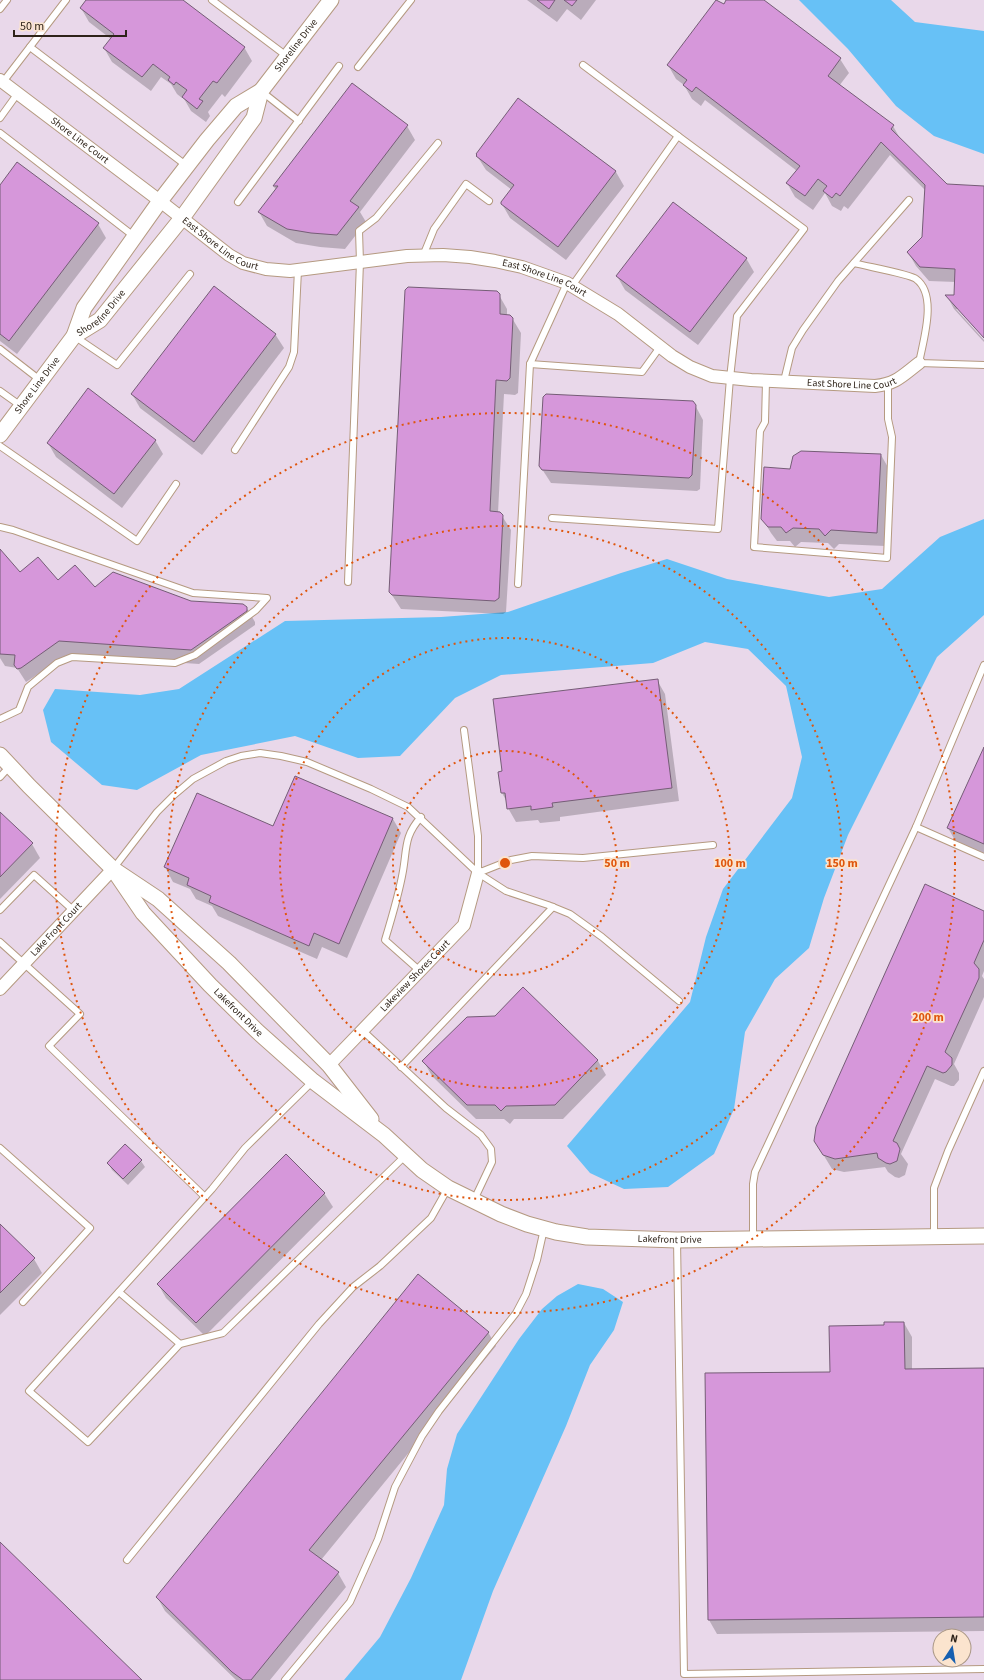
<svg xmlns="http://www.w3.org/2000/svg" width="984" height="1680" viewBox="0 0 984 1680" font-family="'Source Sans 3',sans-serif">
  <rect width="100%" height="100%" fill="#fbe4ce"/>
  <path fill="#e9d8ea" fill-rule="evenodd" d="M0,0h984v1680h-984zM940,1636h24v24h-24z"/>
  <g fill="#67c1f6">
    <path d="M799,0h92l24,22 69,9v123l-50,-18 -38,-30 -48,-57z"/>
    <path d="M984,519v96l-47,42 -89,178 -24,63 -15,50 -34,31 -30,53 -11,77 -20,45 -46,33 -44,2 -34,-16 -23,-27 123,-144 16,-65 17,-48 69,-91 10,-41 -16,-71 -38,-37 -43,-7 -52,21 -152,12 -46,23 -55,58 -42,2 -63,-22 -94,19 -64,35 -35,-5 -51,-43 -8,-32 12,-21 85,6 39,-6 106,-68 156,-4 67,-5 113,-39 46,-14 60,20 102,18 53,-8 58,-52z"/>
    <path d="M578,1284l25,5 20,13 -9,28 -24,35 -24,61 -73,165 -32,89h-117l36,-43 31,-59 33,-73 3,-36 10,-35 62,-95 23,-30 15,-13z"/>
  </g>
  <g fill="#0003">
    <path d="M87,0h95l62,47 8,14 -27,36 -3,-3 -14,18 2,4 -4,6 -15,-11 -8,-14 -1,1 -5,-4 -6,-10 -10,-7 -10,14 -39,-29 -8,-14 7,-9 -22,-17 -8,-14z"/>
    <path d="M527,0h69l-15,20 -14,-11 -10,13z"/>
    <path d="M717,0l7,5 3,-5h35l78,59 9,14 -10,13 54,40 8,14 45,45 38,2v150l-25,-28h-3l28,31v2l-30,-33 -7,-13h8l1,-14 -27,-1 -13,-15 -8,-14 15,-14 2,-48 -35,-35 -42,54 -4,-3 -3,5 -9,-5 -7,-13 -12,17 -18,-13 -8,-14 10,-12 -92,-71 -4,6 -9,-7 -8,-14 -8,-6 -8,-14z"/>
    <path d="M352,84l55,42 8,14 -55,72 6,10 -21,27 -25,-2 -24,-4 -29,-17 -8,-14 17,-22 -2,-3z"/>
    <path d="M519,99l97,73 8,14 -58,74 -56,-42 -8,-14 10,-14 -26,-20 -9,-14z"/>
    <path d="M0,186l98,38 8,14 -89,116 -17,-13z"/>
    <path d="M746,258l8,14 -56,73 -73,-55 -8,-14z"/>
    <path d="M499,295l8,14v7l5,2 9,15 -3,60 -3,2 -11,-1 -6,119 4,3 9,14 -5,82 -3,2 -102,-5 -11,-17z"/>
    <path d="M275,334l9,14 -82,107 -62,-47 -8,-14z"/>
    <path d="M695,405l8,15 -3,69 -3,2 -146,-8 -11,-17z"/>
    <path d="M155,440l8,14 -41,54 -66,-51 -8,-14z"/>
    <path d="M881,455l8,14 -4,77 -46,-2 -5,5 -6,-6 -27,-1 -6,5 -5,-6h-13l-6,-8 -9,-15z"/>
    <path d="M0,551l20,23 75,15 96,13 55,5 9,15v3l-56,39 -132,-9 -41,27 -9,-14 -12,-2 -5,-8z"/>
    <path d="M657,680l8,14 14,107 -119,16v4l-20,2 -2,-3 -22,2 -8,-14 -1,-6 -5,-9 -3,-20z"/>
    <path d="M984,749v105l-28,-12 -8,-14z"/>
    <path d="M295,777l98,42 8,14 -54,125 -25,-11 -5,12 -99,-43 -6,-10 -16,-7 -6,-10 -17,-7 -8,-15 108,-40z"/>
    <path d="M0,813l32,31 8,14 -40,41z"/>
    <path d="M984,912v59l-2,5 2,3v18l-30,67 5,9v7l-5,6h-3l-16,-7 -34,75 7,10 -3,11 -6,3 -4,-1 -7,-5 -3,-5 -41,5 -12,-3 -17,-28z"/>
    <path d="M523,988l75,73 8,14 -43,44h-49l-4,5 -6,-5h-28l-44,-43 -8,-14 71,-45z"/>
    <path d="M141,1161l4,6 -17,18 -16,-15 -4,-7z"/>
    <path d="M324,1193l9,14 -128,129 -39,-38 -8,-14z"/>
    <path d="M0,1226l34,33 8,14 -42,42z"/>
    <path d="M904,1323l8,14v33l72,-1v262l-267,3 -8,-14 122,-247 54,-47z"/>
    <path d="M488,1332l8,14 -175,214 17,13 8,14 -76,93h-34l-71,-69 -8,-14z"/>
  </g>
  <g fill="#d697da" stroke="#755d76">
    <path d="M86,0h97l62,47 -28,36 -4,-2 -14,18 4,2 -6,8 -15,-12 5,-7 -11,-8 -2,3 -6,-5 2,-3 -17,-13 -11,13 -39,-29 11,-14 -34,-26z"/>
    <path d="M537,0h18l-6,9z"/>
    <path d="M564,0h13l-5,6z"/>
    <path d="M716,0l8,4 2,-4h38l77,58 -13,18 66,49 -3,4 56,55 37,2v152l-39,-43h9l1,-26 -35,-2 -13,-15 15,-15 3,-52 -44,-43 -41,54 -4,-3 -4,5 -9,-7 4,-5 -9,-7 -13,17 -19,-13 14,-17 -104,-79 -4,5 -9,-7 4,-5 -20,-15z"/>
    <path d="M352,83l56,42 -58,76 9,6 -22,28 -26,-2 -24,-4 -29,-17 20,-26h-5z"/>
    <path d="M518,98l98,73 -58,76 -57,-43v-2l13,-17 -38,-29 1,-1 -1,-1z"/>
    <path d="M17,162l82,61 -90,118 -9,-7v-149z"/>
    <path d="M673,202l74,56 -57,74 -74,-56z"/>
    <path d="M214,286l62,48 -82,108 -63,-48z"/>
    <path d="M408,287l89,4 3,3v20l10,1 3,3 -3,60 -3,3 -11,-1 -6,131 10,1 3,3 -4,83 -4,3 -103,-6 -3,-3 16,-302z"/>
    <path d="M88,388l68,52 -42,54 -67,-51z"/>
    <path d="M546,394l147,7 3,4 -4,70 -3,3 -147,-8 -3,-4 4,-69z"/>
    <path d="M801,451l80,3 -4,79 -46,-3 -6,6 -6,-7 -26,-1 -7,5 -5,-6h-13l-7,-8 3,-52 26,2 3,-13z"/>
    <path d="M0,549l20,23 18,-15 20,23 17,-15 20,22 18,-15 78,29 52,3 4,3v4l-56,39 -132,-9 -38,27 -4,1 -3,-4 1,-10 -15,-1z"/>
    <path d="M658,679l14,109 -120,15 1,4 -22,3v-4l-24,3 -2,-16h-4l-3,-21 4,-1 -9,-72z"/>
    <path d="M984,747v97l-37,-16z"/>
    <path d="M295,776l98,42 -54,126 -25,-11 -5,13 -100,-44 2,-6 -24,-11 2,-7 -25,-11 33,-74 76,33z"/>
    <path d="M0,812l33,31 -33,34z"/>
    <path d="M925,884l59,27v29l-10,23 5,6v9l-34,74 7,6v7l-6,7 -3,1 -16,-7 -34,75 4,2 3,6 -3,12 -7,3 -4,-1 -8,-5 -1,-5 -42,6 -12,-4 -9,-14 2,-14z"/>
    <path d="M523,987l75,73 -43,45 -49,1 -5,5 -6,-6h-28l-45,-44 45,-44 28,-1z"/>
    <path d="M125,1144l17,16 -19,19 -16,-16z"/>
    <path d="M286,1154l39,39 -129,130 -39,-39z"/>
    <path d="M0,1224l35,34 -35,35z"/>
    <path d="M418,1274l71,58 -180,218 30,22 -88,108h-8l-11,-8 -76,-75z"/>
    <path d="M884,1322h20l1,47 79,-1v249l-276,3 -3,-247 125,-1 -1,-46 55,-1z"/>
    <path d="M0,1542l142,138h-142z"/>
  </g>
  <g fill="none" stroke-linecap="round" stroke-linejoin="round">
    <g stroke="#b59a81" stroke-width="8">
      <g id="service">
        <path d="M212,0l76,57"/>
        <path d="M0,9l7,-9"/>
        <path d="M30,47l157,119"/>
        <path d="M583,65l95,71"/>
        <path d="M358,67l53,-67"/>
        <path d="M3,82l63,-82"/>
        <path d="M261,91l38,30"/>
        <path d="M0,118l18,-25"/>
        <path d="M0,133l135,104"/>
        <path d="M238,202l101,-136"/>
        <path d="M423,256l11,-27 32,-45 23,17"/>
        <path d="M854,263c10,3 56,11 62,16 22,16 7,62 3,84l65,2"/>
        <path d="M74,336l43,29 73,-91"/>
        <path d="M0,349l40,31"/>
        <path d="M530,364l112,8 18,-25"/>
        <path d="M766,381l-1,41 -5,9 -6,116 133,11 5,-121 -4,-18v-34"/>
        <path d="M784,381l8,-33 11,-18 35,-49 71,-81"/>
        <path d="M0,391l21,15"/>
        <path d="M0,446l137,95 39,-57"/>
        <path d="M235,450l54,-83 5,-15 4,-82"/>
        <path d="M552,518l166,11 12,-151 7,-62 67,-87 -126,-93 -106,150"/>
        <path d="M0,527l13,3 180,63 74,5 -11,12 -61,45 -20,8 -103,-6 -15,6 -29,24 -9,23 -19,9"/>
        <path d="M348,582l12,-320 -1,-31 17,-13 62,-75"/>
        <path d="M518,584l12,-220 37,-81"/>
        <path d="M464,730l14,106v37"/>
        <path d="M0,777l10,-11"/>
        <path d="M916,827l68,-162"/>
        <path d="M113,869l44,-57 17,-17 19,-16 33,-18 15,-5 19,-3 21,3 26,6 64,27 37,18 70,66 28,18 42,14 22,9 32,23 77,64"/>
        <path d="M478,873l33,-13 21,-4 51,2 130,-13"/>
        <path d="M0,910l34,-35 40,36"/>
        <path d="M0,942l80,72 -31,32 156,151"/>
        <path d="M420,971l-35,-31c7,-23 14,-46 18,-69 4,-23 1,-35 18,-54"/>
        <path d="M363,1031l83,77 35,27 10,14 1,13 -18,38"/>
        <path d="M401,1067l152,-160"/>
        <path d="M313,1081l-68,67 -33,41 -183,202 59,51 92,-98 43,-11 183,-178"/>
        <path d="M0,1148l90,80 -67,74"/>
        <path d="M934,1237v-49l14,-37 36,-80"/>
        <path d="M753,1239v-55l2,-12 161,-345 68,30"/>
        <path d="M677,1240l7,434 300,-5"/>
        <path d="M119,1292l61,52"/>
        <path d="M127,1560l192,-236 34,-37 27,-21 51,-48 17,-30"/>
        <path d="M285,1680l65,-78 28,-63 17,-52 27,-51 17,-25 77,-98 10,-19 11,-34 7,-31"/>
      </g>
    </g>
    <g stroke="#b59a81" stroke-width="14">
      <g id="minor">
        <path id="s1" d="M0,80l160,121 69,54 14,8 23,6 24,2 117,-15 36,-1 27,2 25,4 27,6 45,16 51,31 54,42 18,11 22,9 39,4 124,6c21,-2 27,-10 44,-23"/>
        <path id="s2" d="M0,989l113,-120"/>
        <path id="s3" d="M329,1065l135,-140 14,-52"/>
      </g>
    </g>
    <g stroke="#b59a81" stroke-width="17">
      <g id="tertiary">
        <path id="s4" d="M74,336l26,-16 82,-102 72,-100 7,-27 70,-91"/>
        <path id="s5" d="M0,435l74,-99 10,-28 76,-107 47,-61 29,-34 25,-15"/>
        <path d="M0,755l29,31 84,83 45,30 71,64 100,102 42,54"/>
        <path id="s6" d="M113,869l30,44 67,72 47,46 56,50 71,54 38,35 26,18 53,26 26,10 29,8 31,5 90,3 307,-4"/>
      </g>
    </g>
    <use href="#service" stroke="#fff" stroke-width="6"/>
    <use href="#minor" stroke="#fff" stroke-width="12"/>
    <use href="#tertiary" stroke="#fff" stroke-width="15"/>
  </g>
  <g fill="none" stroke="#df560d" stroke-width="2" stroke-dasharray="2 4">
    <circle cx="505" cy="863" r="112"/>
    <circle cx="505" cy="863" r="225"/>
    <circle cx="505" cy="863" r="337"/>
    <circle cx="505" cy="863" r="450"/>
  </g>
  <g text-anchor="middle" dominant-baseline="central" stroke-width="3.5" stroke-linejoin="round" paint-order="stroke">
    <g font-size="10" fill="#2e2319" stroke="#fbe4ce">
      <text stroke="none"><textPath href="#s4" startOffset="370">Shoreline Drive</textPath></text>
      <text stroke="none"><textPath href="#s1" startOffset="100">Shore Line Court</textPath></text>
      <text stroke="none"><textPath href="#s1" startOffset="275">East Shore Line Court</textPath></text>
      <text stroke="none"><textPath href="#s1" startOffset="611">East Shore Line Court</textPath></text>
      <text stroke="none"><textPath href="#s4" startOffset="36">Shoreline Drive</textPath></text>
      <text stroke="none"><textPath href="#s1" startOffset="947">East Shore Line Court</textPath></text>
      <text stroke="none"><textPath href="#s5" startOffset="62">Shore Line Drive</textPath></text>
      <text stroke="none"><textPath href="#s2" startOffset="82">Lake Front Court</textPath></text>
      <text stroke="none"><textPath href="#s3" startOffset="124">Lakeview Shores Court</textPath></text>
      <text stroke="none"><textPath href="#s6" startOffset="191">Lakefront Drive</textPath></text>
      <text stroke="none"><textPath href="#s6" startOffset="696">Lakefront Drive</textPath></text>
    </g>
  </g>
  <circle cx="505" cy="863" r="6" fill="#df560d" stroke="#fbe4ce" stroke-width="2"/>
  <g font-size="12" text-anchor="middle" font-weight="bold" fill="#df560d" stroke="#fbe4ce" stroke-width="3.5" stroke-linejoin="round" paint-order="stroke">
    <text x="617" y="867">50 m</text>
    <text x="730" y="867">100 m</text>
    <text x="842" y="867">150 m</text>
    <text x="928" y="1021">200 m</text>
  </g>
  <g transform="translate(952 1648) rotate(12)"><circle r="19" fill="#fbe4ce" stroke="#a99786"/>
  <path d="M0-3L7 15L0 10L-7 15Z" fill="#1760b0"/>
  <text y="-6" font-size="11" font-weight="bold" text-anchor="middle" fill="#2e2319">N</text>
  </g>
  <path d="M14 30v6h112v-6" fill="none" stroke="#2e2319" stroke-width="2"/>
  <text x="20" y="30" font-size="12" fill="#2e2319" stroke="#fbe4ce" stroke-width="3" paint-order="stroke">50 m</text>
</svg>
